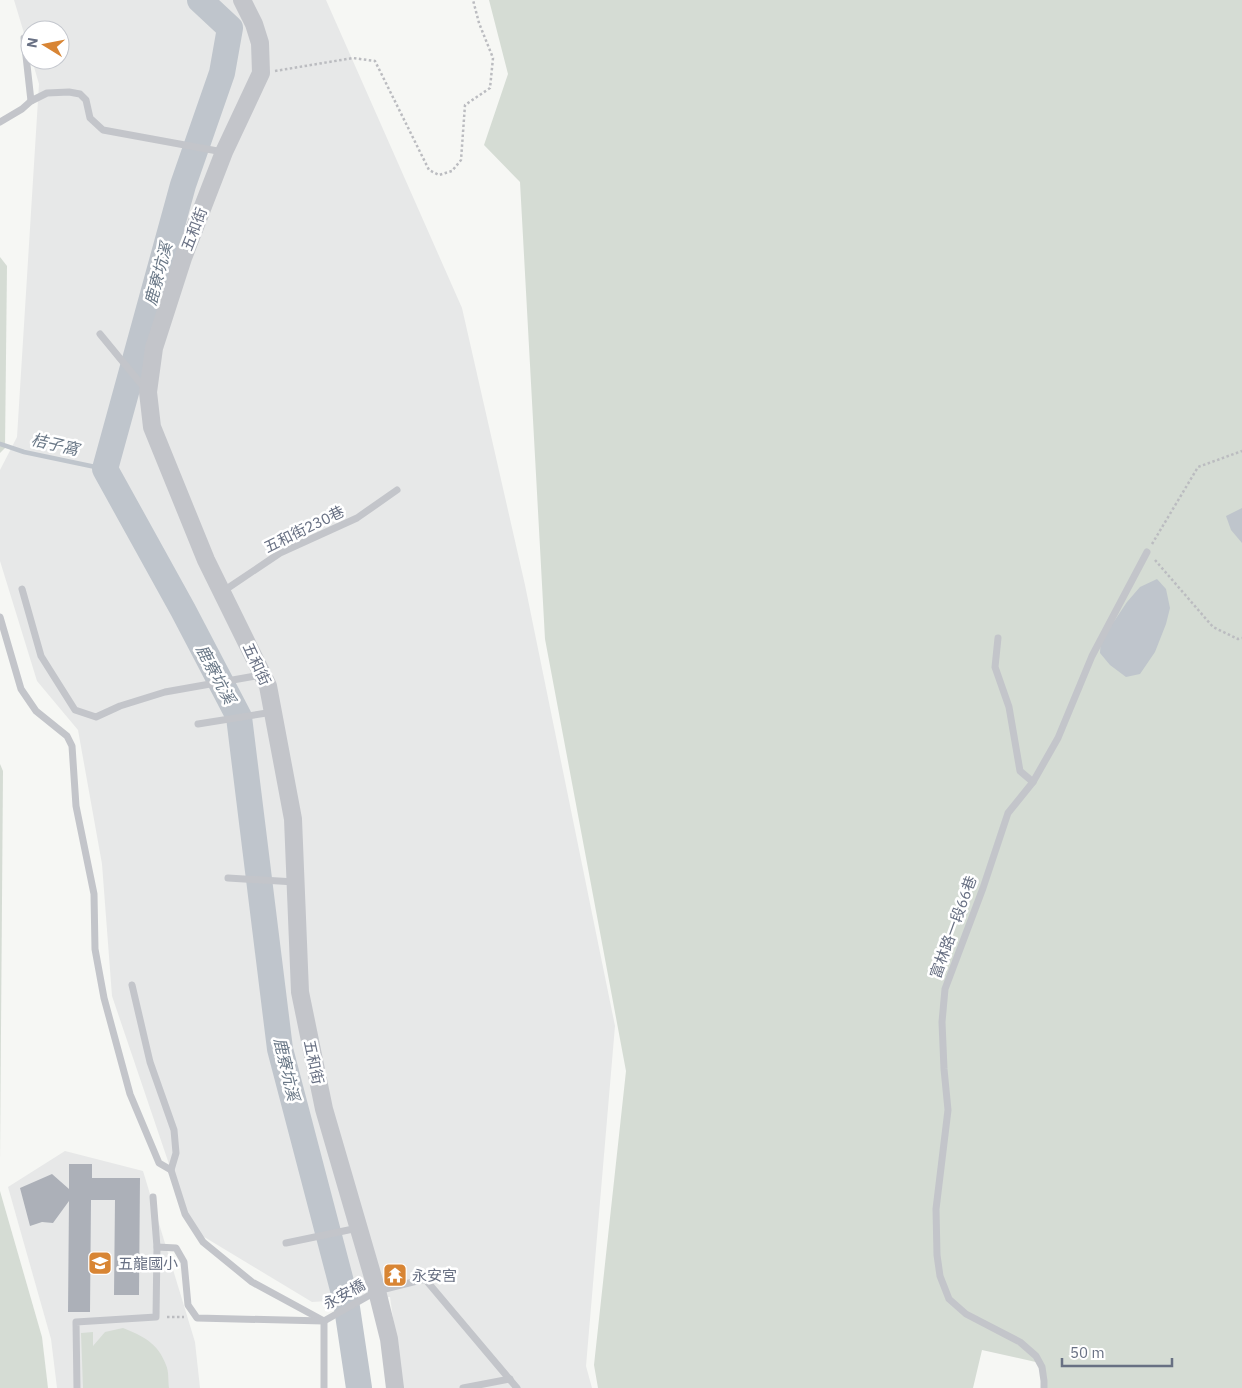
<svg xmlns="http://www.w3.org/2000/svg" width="1242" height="1388" viewBox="0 0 1242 1388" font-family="'IBM Plex Sans','Noto Sans TC',sans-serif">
  <rect width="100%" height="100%" fill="#f6f7f4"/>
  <g fill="#e7e8e8">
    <path d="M14,0h312l136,308 63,277 90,441 -29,340 6,22h-189l-13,-91 -78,5 -121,-73 -79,-233 -10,-132 -24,-134 -41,-49 -37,-120v-91l17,-33 22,-353 -7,-24h28v-30h-30v23z"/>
    <path d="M65,1151l78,20 52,171 5,46h-143l-6,-49 -43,-152z"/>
  </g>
  <g fill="#d5dcd4">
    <path d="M489,0h753v1388h-196l-6,-25 -58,-13 -9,38h-375l-4,-23 32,-294 -81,-432 -25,-457 -36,-37 24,-71z"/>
    <path d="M0,257l7,9 -2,182 -5,5z"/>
    <path d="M0,764l3,7 -3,389z"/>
    <path d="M0,1191l42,146 6,51h-48z"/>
    <path d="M123,1328c20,8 35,15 43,37 3,6 2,16 3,23h-86l-2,-55 12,-1v14l12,-14z"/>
  </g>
  <g fill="#bfc5cc">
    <path d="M1242,508v35l-11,-13 -5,-14z"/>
    <path d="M1157,579l9,10 4,19 -4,16 -11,28 -15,22 -14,3 -16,-12 -10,-12 1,-16 14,-17 12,-18 13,-15z"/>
  </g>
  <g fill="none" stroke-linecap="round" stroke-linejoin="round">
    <path stroke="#bfc5cc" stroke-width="4.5" d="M0,444l24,8 81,17"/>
    <path stroke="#bfc5cc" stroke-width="26" d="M200,0l30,28 -8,45 -39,112 -78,284 78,141 56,107 41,332 66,252 13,87"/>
  </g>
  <path fill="#acb0b8" d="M69,1164h23v14h48l-1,117h-25l1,-95h-24l-1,112h-22l1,-111 -16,22 -11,-1 -12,4 -10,-38 32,-14 17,15z"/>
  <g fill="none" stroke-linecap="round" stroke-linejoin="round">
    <g stroke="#bbbcc0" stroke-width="2.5" stroke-dasharray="2.5 2.5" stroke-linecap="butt">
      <path d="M275,71l78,-13 22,3 54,109 10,5 13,-4 9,-11 4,-55 25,-17 3,-30 -14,-35 -6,-23"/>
      <path d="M1152,544l46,-77 44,-16"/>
      <path d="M1155,560l58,67 25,12 4,-1"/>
      <path d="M167,1317h17"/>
    </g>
    <g stroke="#c3c5ca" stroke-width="7">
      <path d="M24,38l7,63"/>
      <path d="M0,122l22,-13 9,-8 16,-8 22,-1 11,2 6,6 4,18 13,12 120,22"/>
      <path d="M100,334l46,56"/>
      <path d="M22,589l19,67 34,54 21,7 24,-11 45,-14 96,-17"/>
      <path d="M222,592l58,-39 77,-35 40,-28"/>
      <path d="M0,617l21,72 15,22 31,25 5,10 4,60 18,88 1,55 9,49 26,96 29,69 12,7"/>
      <path d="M998,638l-3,29 14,40 11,64 13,11"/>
      <path d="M198,724l75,-12"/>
      <path d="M228,878l67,4"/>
      <path d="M132,985l18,77 24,68 2,23 -5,17 14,44 18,28 49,40 72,39v67"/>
      <path d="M153,1197l4,50"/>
      <path d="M286,1243l72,-15"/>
      <path d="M77,1388l-1,-66 80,-5 1,-70 19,1 8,14 4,43 9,13 127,3 53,-30 48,-12 92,109"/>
      <path d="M463,1388l47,-9"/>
      <path d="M1044,1388v-7l-2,-14 -6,-11 -16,-14 -54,-28 -17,-15 -9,-23 -3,-21 -1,-46 12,-99 -4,-41 -2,-47 3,-33 38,-101 25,-75 25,-31 25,-44 34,-82 55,-104"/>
    </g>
    <path stroke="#c3c5ca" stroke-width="18" d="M242,0l12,24 6,19 1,30 -37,79 -41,106 -29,90 -6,44 4,35 54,133 62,126 25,133 7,173 24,117 53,182 12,48 6,49"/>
  </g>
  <defs>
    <g id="school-square" transform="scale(1.25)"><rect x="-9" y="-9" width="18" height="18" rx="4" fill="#d88534" stroke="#fff"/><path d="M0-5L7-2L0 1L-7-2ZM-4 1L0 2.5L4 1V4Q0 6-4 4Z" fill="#fff"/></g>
    <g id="temple-square" transform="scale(1.25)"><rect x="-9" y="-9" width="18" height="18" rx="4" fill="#d88534" stroke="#fff"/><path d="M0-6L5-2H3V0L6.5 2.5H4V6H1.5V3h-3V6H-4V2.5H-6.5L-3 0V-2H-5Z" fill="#fff"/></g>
  </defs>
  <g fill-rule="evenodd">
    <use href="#school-square" x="100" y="1263"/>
    <use href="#temple-square" x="395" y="1275"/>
  </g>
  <g text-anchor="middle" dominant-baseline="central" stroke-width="5" stroke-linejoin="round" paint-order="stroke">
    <g font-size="15" fill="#687083" stroke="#fff">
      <text transform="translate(194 229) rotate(-69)">五和街</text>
      <text transform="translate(304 529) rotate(-26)">五和街230巷</text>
      <text transform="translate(257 664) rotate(65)">五和街</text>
      <text transform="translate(953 927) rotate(-70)">富林路一段66巷</text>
      <text transform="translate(314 1062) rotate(78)">五和街</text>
      <text transform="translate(344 1294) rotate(-29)">永安橋</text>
    </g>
    <g font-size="15" fill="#687083" stroke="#fff" text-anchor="start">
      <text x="118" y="1263">五龍國小</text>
      <text x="412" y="1275">永安宮</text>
    </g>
    <g font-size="16" font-style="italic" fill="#697786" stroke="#fff">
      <text transform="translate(158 274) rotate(-75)">鹿寮坑溪</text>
      <text transform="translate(55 444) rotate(13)">桔子窩</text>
      <text transform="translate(216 674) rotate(62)">鹿寮坑溪</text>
      <text transform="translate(287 1069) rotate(77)">鹿寮坑溪</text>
    </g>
  </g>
  <g transform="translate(45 45) rotate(280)"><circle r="24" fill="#ffffff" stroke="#c3c6cd"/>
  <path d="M0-4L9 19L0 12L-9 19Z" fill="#d88534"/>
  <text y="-8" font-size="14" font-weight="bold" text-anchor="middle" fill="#687083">N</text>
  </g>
  <path d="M1062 1358v8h110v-8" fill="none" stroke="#687083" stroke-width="2.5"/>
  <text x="1070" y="1358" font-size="15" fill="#687083" stroke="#ffffff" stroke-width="4" paint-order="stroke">50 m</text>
</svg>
